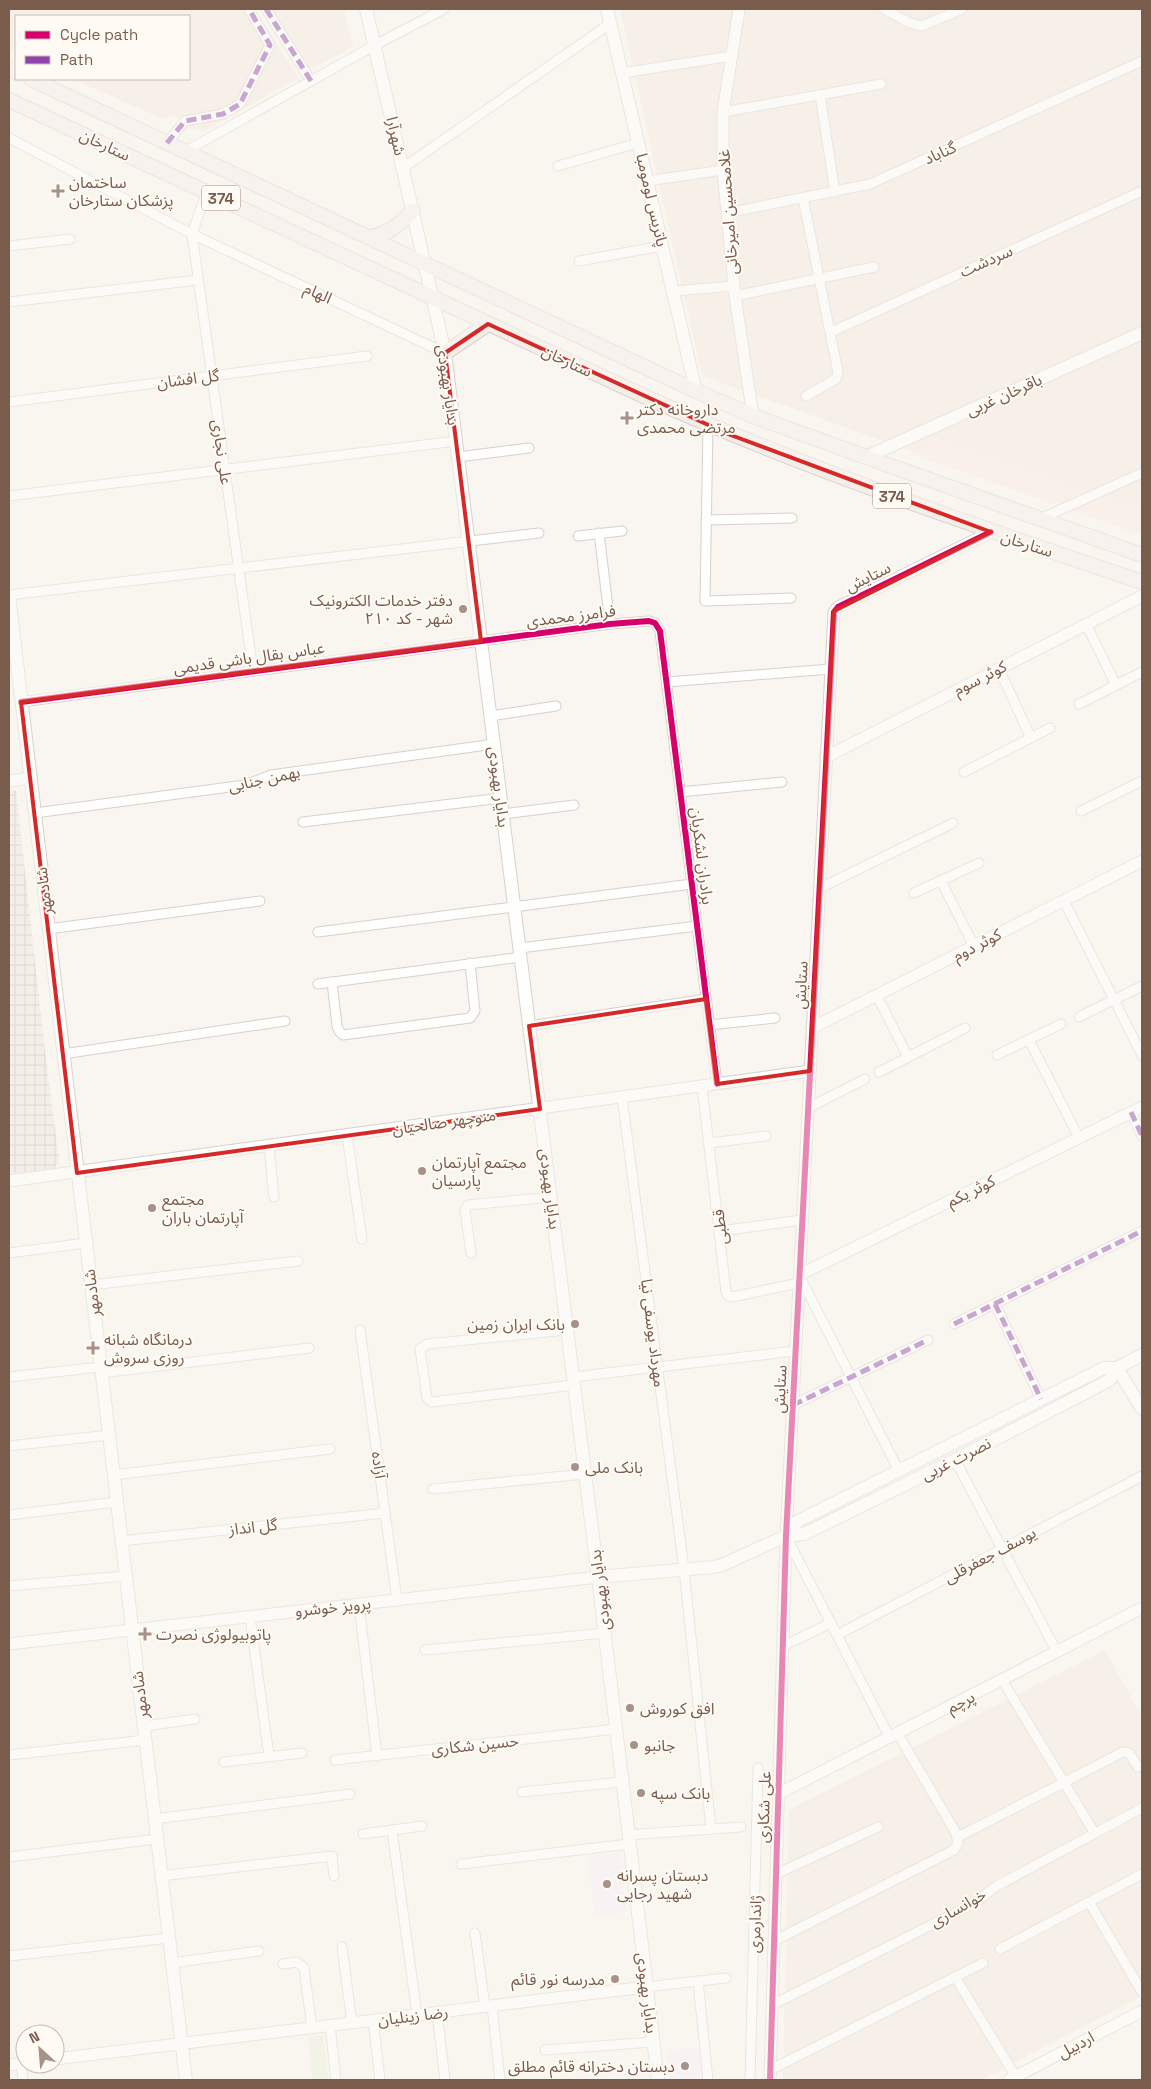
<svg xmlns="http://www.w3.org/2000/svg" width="1151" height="2089" viewBox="0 0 1151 2089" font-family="'Space Grotesk','Noto Sans Arabic',sans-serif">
  <defs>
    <pattern id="industrial-grid" width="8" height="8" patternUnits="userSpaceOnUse" patternTransform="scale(1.25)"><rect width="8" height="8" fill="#ede5e0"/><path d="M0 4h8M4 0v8" fill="none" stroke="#c5bdb8"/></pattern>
  </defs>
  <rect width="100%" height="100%" fill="#f9f5f0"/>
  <g fill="#f2e8de">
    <path d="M9,9h245l45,69 -95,53 -20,-3 4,-8 -16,-4 -7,4 -92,-41h116v-63h-173v37l-7,-3z"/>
    <path d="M260,9h84l9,38 -52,27z"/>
    <path d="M620,9h522v525l-440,-158z"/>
    <path d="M1105,1650l37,67v279l-161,84h-198l6,-270z"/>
  </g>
  <path fill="#f6e8e1" d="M933,438l209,73v24l-231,-81z"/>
  <path fill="url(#industrial-grid)" d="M16,790l28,252 15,118 -5,9 -45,5v-383z"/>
  <g fill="#f6eef6">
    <path d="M620,1852l7,60 -32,4 -7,-61z"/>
    <path d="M700,2048l3,32h-33l-4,-29z"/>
  </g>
  <path fill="#e7f0db" d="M323,2035l6,45h-17l-4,-44z"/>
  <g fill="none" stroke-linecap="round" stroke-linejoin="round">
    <g stroke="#d7d1cb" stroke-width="11">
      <g id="minor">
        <path d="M266,9l45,72"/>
        <path d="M884,9l26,14 12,3 40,-17"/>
        <path d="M622,73l110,-17"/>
        <path d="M820,95l15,97"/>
        <path d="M723,112l158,-28"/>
        <path d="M9,138l183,96 253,119"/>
        <path d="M167,143l18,-22 38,-7 17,-10 30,-59 -21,-36"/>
        <path d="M186,151l189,-106 69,-36"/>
        <path d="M558,166l80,-23"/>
        <path d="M403,168l208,-145"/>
        <path d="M647,181l76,-11"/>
        <path d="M207,191l-15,43 61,437"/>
        <path d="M803,198l35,174 -2,7 -30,17"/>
        <path d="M727,213l143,-29 272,-123"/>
        <path d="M9,246l61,-7"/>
        <path d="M579,261l83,-15"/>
        <path d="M673,291l61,-5"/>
        <path d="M735,296l139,-29"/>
        <path d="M9,302l189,-22"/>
        <path d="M831,332l311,-141"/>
        <path d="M9,402l358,-46"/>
        <path d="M708,425l-3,176 86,-3"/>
        <path d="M458,457l71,-9"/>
        <path d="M9,496l447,-55"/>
        <path d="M1040,519l102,-46"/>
        <path d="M706,520l86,-2"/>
        <path d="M599,533l11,91"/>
        <path d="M578,536l44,-5"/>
        <path d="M9,595l530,-62"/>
        <path d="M1086,624l30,61"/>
        <path d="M999,669l32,69"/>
        <path d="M667,682l164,-13"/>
        <path d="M21,702l589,-78 39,-3 6,2 5,8 57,453"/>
        <path d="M1079,704l63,-32"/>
        <path d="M490,716l66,-10"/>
        <path d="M964,772l86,-44"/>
        <path d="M680,792l102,-10"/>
        <path d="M1081,811l61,-30"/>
        <path d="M35,813l210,-28 26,-10 223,-31"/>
        <path d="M503,814l71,-9"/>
        <path d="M303,822l198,-24"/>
        <path d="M941,881l33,65"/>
        <path d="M820,888l133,-65"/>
        <path d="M914,893l65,-30"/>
        <path d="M1064,901l78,154"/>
        <path d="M48,929l212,-28"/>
        <path d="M318,932l374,-48"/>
        <path d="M520,948l177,-22"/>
        <path d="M332,982l5,44 2,5 4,4 127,-17 5,-7 -5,-48"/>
        <path d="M318,984l203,-27"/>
        <path d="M877,996l31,61"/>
        <path d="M1079,1017l63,-31"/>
        <path d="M709,1025l66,-7"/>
        <path d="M529,1026l177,-27"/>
        <path d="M1029,1040l50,98"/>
        <path d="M63,1054l222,-33"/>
        <path d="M997,1055l64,-31"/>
        <path d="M879,1072l86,-44"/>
        <path d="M702,1086l24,206 2,4 4,1 67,-14"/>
        <path d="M622,1097l62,472 27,260"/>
        <path d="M808,1108l57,-29"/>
        <path d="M1131,1112l11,24"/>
        <path d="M347,1135l15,104"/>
        <path d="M709,1143l57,-7"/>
        <path d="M269,1146l5,51"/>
        <path d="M720,1231l82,-11"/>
        <path d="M9,1253l77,-10"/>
        <path d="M471,1253l-6,-43 3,-5 83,-8"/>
        <path d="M799,1275l100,196"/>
        <path d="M91,1285l207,-24"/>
        <path d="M995,1304l46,95"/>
        <path d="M954,1324l188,-93"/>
        <path d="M360,1330l37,270"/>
        <path d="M567,1330l-140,14 -7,5 7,49 5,4 142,-17"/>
        <path d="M101,1373l208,-25"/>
        <path d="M9,1377l92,-10"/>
        <path d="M573,1377l222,-26"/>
        <path d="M793,1405l135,-65"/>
        <path d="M9,1446l100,-11"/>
        <path d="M955,1460l102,192"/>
        <path d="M114,1475l216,-26"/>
        <path d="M433,1489l152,-15"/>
        <path d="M9,1515l108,-13"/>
        <path d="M786,1536l104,202"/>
        <path d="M121,1541l264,-28"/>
        <path d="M9,1586l117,-10"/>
        <path d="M359,1605l18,151"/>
        <path d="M250,1617l19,139"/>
        <path d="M837,1635l305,-159"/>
        <path d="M783,1646l48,-23"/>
        <path d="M425,1650l180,-17"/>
        <path d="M1002,1680l92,152"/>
        <path d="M144,1726l51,-7"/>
        <path d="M9,1755l136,-15"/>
        <path d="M335,1760l281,-31"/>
        <path d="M224,1762l78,-9"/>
        <path d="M522,1792l100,-10"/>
        <path d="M155,1819l195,-25"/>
        <path d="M392,1830l25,185"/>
        <path d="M363,1834l59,-8"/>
        <path d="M628,1835l113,-8"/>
        <path d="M958,1837l165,-85 6,1 9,14"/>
        <path d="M9,1857l148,-18"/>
        <path d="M461,1864l168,-20"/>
        <path d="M776,1874l102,-47"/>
        <path d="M161,1876l171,-20 2,20"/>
        <path d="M1089,1902l53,90"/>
        <path d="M475,1933l10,74"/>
        <path d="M774,1941l180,-91 4,-7 -2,-10 -58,-99"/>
        <path d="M342,1947l10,76"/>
        <path d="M1000,1949l142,-75"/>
        <path d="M9,1956l160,-18"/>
        <path d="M172,1963l87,-12"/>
        <path d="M283,1964l14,-2 7,6 8,60"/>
        <path d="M955,1977l61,100"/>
        <path d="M698,1981l10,99"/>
        <path d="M645,1987l81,-9"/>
        <path d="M772,2005l203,-102 20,-16 147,-79"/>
        <path d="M492,2006l8,74"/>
        <path d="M437,2013l8,67"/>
        <path d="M373,2020l7,60"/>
        <path d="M330,2025l6,55"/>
        <path d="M545,2050l108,-8"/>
        <path d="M21,2063l2,17"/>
        <path d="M770,2070l213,-107"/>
        <path d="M750,2080l8,-312"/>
      </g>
    </g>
    <g stroke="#d7d1cb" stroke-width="13">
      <g id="tertiary">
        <path d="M739,9l-16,103v58l12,126 18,120"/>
        <path d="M826,757l316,-161"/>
        <path d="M9,781l21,-3"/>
        <path d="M812,1028l330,-167"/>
        <path d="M9,1181l801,-110"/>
        <path d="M799,1275l343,-168"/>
        <path d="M9,1644l589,-67"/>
        <path d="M778,1794l364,-186"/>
        <path d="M55,2059l590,-72"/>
        <path d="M9,2065l16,-2"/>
        <path d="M770,2080l16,-544 48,-924 4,-5 153,-75"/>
        <path d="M1009,2080l133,-69"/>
      </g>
    </g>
    <g stroke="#d9d2cb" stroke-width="14">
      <g id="secondary">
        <path d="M366,9l79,344 153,1224 60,503"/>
        <path d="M607,9l89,382"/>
        <path d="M866,457l276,-124"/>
        <path d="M9,596l177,1484"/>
        <path d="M1117,1368l25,41"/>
        <path d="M786,1536l12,-15 306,-153h13l25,-13"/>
        <path d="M598,1577l115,-10 9,-2 64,-29 18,-2 151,-74 155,-80 7,-12"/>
      </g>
    </g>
    <g stroke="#dad1cc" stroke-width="16">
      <g id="primary">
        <path d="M9,69l7,3"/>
        <path d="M31,79l665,312 57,25 149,54 240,85"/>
        <path d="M9,100l639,298c161,72 328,128 494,184"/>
        <path d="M371,237c18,-4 30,-13 42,-27"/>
        <path d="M445,353l43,-29"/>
      </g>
    </g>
    <use href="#minor" stroke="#fefefd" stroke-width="9"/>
    <use href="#tertiary" stroke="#fefefd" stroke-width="11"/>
    <use href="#secondary" stroke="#fefefd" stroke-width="12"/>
    <use href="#primary" stroke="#f3eee8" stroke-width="14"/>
    <g stroke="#8e44ad" stroke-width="5" stroke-dasharray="10 5" stroke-linecap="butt">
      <path d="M266,9l45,72"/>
      <path d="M167,143l18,-22 38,-7 17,-10 30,-59 -21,-36"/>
      <path d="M1131,1112l11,24"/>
      <path d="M995,1304l46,95"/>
      <path d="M954,1324l188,-93"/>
      <path d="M793,1405l135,-65"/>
    </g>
    <g stroke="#fffaf3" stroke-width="9">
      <g id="cycleway">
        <path d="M21,702l589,-78 39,-3 6,2 5,8 57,453"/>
        <path d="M770,2080l16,-544 48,-924 4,-5 153,-75"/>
      </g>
    </g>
    <use href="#cycleway" stroke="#d6006c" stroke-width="6"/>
  </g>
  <path d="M0 0H1151V2089H0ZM488,324l240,110 263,98 -157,79 -24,460 -93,13 -11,-85 -177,27 11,83 -463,64 -56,-471 460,-61 -36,-288z" fill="#f9f5f0" fill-opacity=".55" fill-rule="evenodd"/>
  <path fill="none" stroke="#d62828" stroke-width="4" stroke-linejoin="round" d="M488,324l240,110 263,98 -157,79 -24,460 -93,13 -11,-85 -177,27 11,83 -463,64 -56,-471 460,-61 -36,-288z"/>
  <g fill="#a69286" stroke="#fffaf3" stroke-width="2">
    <path d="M55.5 183.5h5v5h5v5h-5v5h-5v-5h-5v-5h5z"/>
    <path d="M624.5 410.5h5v5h5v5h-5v5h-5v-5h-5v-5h5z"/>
    <circle cx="463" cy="609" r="5"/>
    <circle cx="422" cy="1171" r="5"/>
    <circle cx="152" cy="1208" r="5"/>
    <circle cx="575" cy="1324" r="5"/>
    <path d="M90.5 1340.5h5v5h5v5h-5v5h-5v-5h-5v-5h5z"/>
    <circle cx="575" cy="1467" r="5"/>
    <path d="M142.5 1626.5h5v5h5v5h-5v5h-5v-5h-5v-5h5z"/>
    <circle cx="630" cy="1708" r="5"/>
    <circle cx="634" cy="1745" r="5"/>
    <circle cx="641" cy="1793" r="5"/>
    <circle cx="607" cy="1884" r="5"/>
    <circle cx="615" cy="1979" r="5"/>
    <circle cx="685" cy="2066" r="5"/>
  </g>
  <g text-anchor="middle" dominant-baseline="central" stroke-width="4" stroke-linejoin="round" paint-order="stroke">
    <g fill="#fffaf3" stroke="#a28b7f" stroke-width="1">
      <rect x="202" y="185.5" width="38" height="25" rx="4"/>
      <rect x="873" y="483.5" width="38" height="25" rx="4"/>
    </g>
    <g font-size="15" font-weight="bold" fill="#7a5c4d">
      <text x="221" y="198">374</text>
      <text x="892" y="496">374</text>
    </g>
    <g font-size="16" fill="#7a5c4d" stroke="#fffaf3">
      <text transform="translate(396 136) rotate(77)">شهرآرا</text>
      <text transform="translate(105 145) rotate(25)">ستارخان</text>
      <text transform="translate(940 153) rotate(-24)">گناباد</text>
      <text transform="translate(652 200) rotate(77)">پاتریس لومومبا</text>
      <text transform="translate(728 212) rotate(-94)">غلامحسین امیرخانی</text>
      <text transform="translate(986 261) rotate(-24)">سردشت</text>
      <text transform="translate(318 293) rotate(25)">الهام</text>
      <text transform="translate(567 361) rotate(25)">ستارخان</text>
      <text transform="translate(188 379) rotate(-7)">گل افشان</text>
      <text transform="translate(448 385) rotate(82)">بدایار بهبودی</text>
      <text transform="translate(1004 395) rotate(-24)">باقرخان غربی</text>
      <text transform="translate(222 452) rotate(82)">علی نجاری</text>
      <text transform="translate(1027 544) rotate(18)">ستارخان</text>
      <text transform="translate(868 577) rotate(-26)">ستایش</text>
      <text transform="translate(571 616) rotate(-7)">فرامرز محمدی</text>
      <text transform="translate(249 658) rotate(-8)">عباس بقال باشی قدیمی</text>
      <text transform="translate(980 678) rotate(-27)">کوثر سوم</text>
      <text transform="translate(264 779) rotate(-12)">بهمن جنابی</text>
      <text transform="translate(499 787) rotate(83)">بدایار بهبودی</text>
      <text transform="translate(702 856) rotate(83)">برادران لشکریان</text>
      <text transform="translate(44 891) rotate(-97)">شادمهر</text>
      <text transform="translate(977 945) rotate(-27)">کوثر دوم</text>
      <text transform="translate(801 985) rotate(-87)">ستایش</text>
      <text transform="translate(444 1122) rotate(-8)">منوچهر صالحیان</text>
      <text transform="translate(550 1189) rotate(83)">بدایار بهبودی</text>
      <text transform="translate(971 1191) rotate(-26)">کوثر یکم</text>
      <text transform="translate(720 1227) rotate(-97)">قطبی</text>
      <text transform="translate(92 1293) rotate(-97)">شادمهر</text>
      <text transform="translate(653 1333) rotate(83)">مهرداد یوسفی نیا</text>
      <text transform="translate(780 1389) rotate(-87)">ستایش</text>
      <text transform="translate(956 1459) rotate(-27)">نصرت غربی</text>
      <text transform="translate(379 1465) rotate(82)">آزاده</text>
      <text transform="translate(253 1527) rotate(-6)">گل انداز</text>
      <text transform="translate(990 1555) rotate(-28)">یوسف جعفرقلی</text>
      <text transform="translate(600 1590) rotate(-97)">بدایار بهبودی</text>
      <text transform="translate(333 1607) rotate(-6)">پرویز خوشرو</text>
      <text transform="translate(140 1695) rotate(-97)">شادمهر</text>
      <text transform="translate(961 1702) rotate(-27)">پرچم</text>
      <text transform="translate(475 1745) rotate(-6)">حسین شکاری</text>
      <text transform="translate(764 1807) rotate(-88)">علی شکاری</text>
      <text transform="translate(958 1908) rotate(-30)">خوانساری</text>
      <text transform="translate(755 1924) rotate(-88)">ژاندارمری</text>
      <text transform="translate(647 1993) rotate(83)">بدایار بهبودی</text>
      <text transform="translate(413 2016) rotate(-7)">رضا زینلیان</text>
      <text transform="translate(1076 2045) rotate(-28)">اردبیل</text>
    </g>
    <g font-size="16" fill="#7a5c4d" stroke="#fffaf3" text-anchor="start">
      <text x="69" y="182">ساختمان<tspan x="69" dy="18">پزشکان ستارخان</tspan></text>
      <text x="637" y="409">داروخانه دکتر<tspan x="637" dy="18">مرتضی محمدی</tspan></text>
      <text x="453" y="600" text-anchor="end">دفتر خدمات الکترونیک<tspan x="453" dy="18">شهر - کد ۲۱۰</tspan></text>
      <text x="432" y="1162">مجتمع آپارتمان<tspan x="432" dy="18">پارسیان</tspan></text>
      <text x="162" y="1199">مجتمع<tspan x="162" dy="18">آپارتمان باران</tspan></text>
      <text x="565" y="1324" text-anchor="end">بانک ایران زمین</text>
      <text x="104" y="1339">درمانگاه شبانه<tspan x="104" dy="18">روزی سروش</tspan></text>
      <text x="585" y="1467">بانک ملی</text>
      <text x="156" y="1634">پاتوبیولوژی نصرت</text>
      <text x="640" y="1708">افق کوروش</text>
      <text x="644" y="1745">جانبو</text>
      <text x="651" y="1793">بانک سپه</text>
      <text x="617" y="1875">دبستان پسرانه<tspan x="617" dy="18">شهید رجایی</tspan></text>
      <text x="605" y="1979" text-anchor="end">مدرسه نور قائم</text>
      <text x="675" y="2066" text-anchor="end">دبستان دخترانه قائم مطلق</text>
    </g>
  </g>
  <rect width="1151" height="2089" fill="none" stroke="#7a5c4d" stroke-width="20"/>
  <rect x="15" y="15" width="175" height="65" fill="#fffaf3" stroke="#cabbb1"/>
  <rect x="25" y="31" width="25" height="8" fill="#d6006c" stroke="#cabbb1"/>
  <text x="60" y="40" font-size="15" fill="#7a5c4d">Cycle path</text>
  <rect x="25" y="56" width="25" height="8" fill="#8e44ad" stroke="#cabbb1"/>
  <text x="60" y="65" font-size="15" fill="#7a5c4d">Path</text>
  <g transform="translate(40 2049) rotate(334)"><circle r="24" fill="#fffaf3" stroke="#cabbb1"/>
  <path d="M0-4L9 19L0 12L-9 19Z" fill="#a69286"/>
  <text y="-8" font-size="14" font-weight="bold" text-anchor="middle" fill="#7a5c4d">N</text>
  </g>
</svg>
